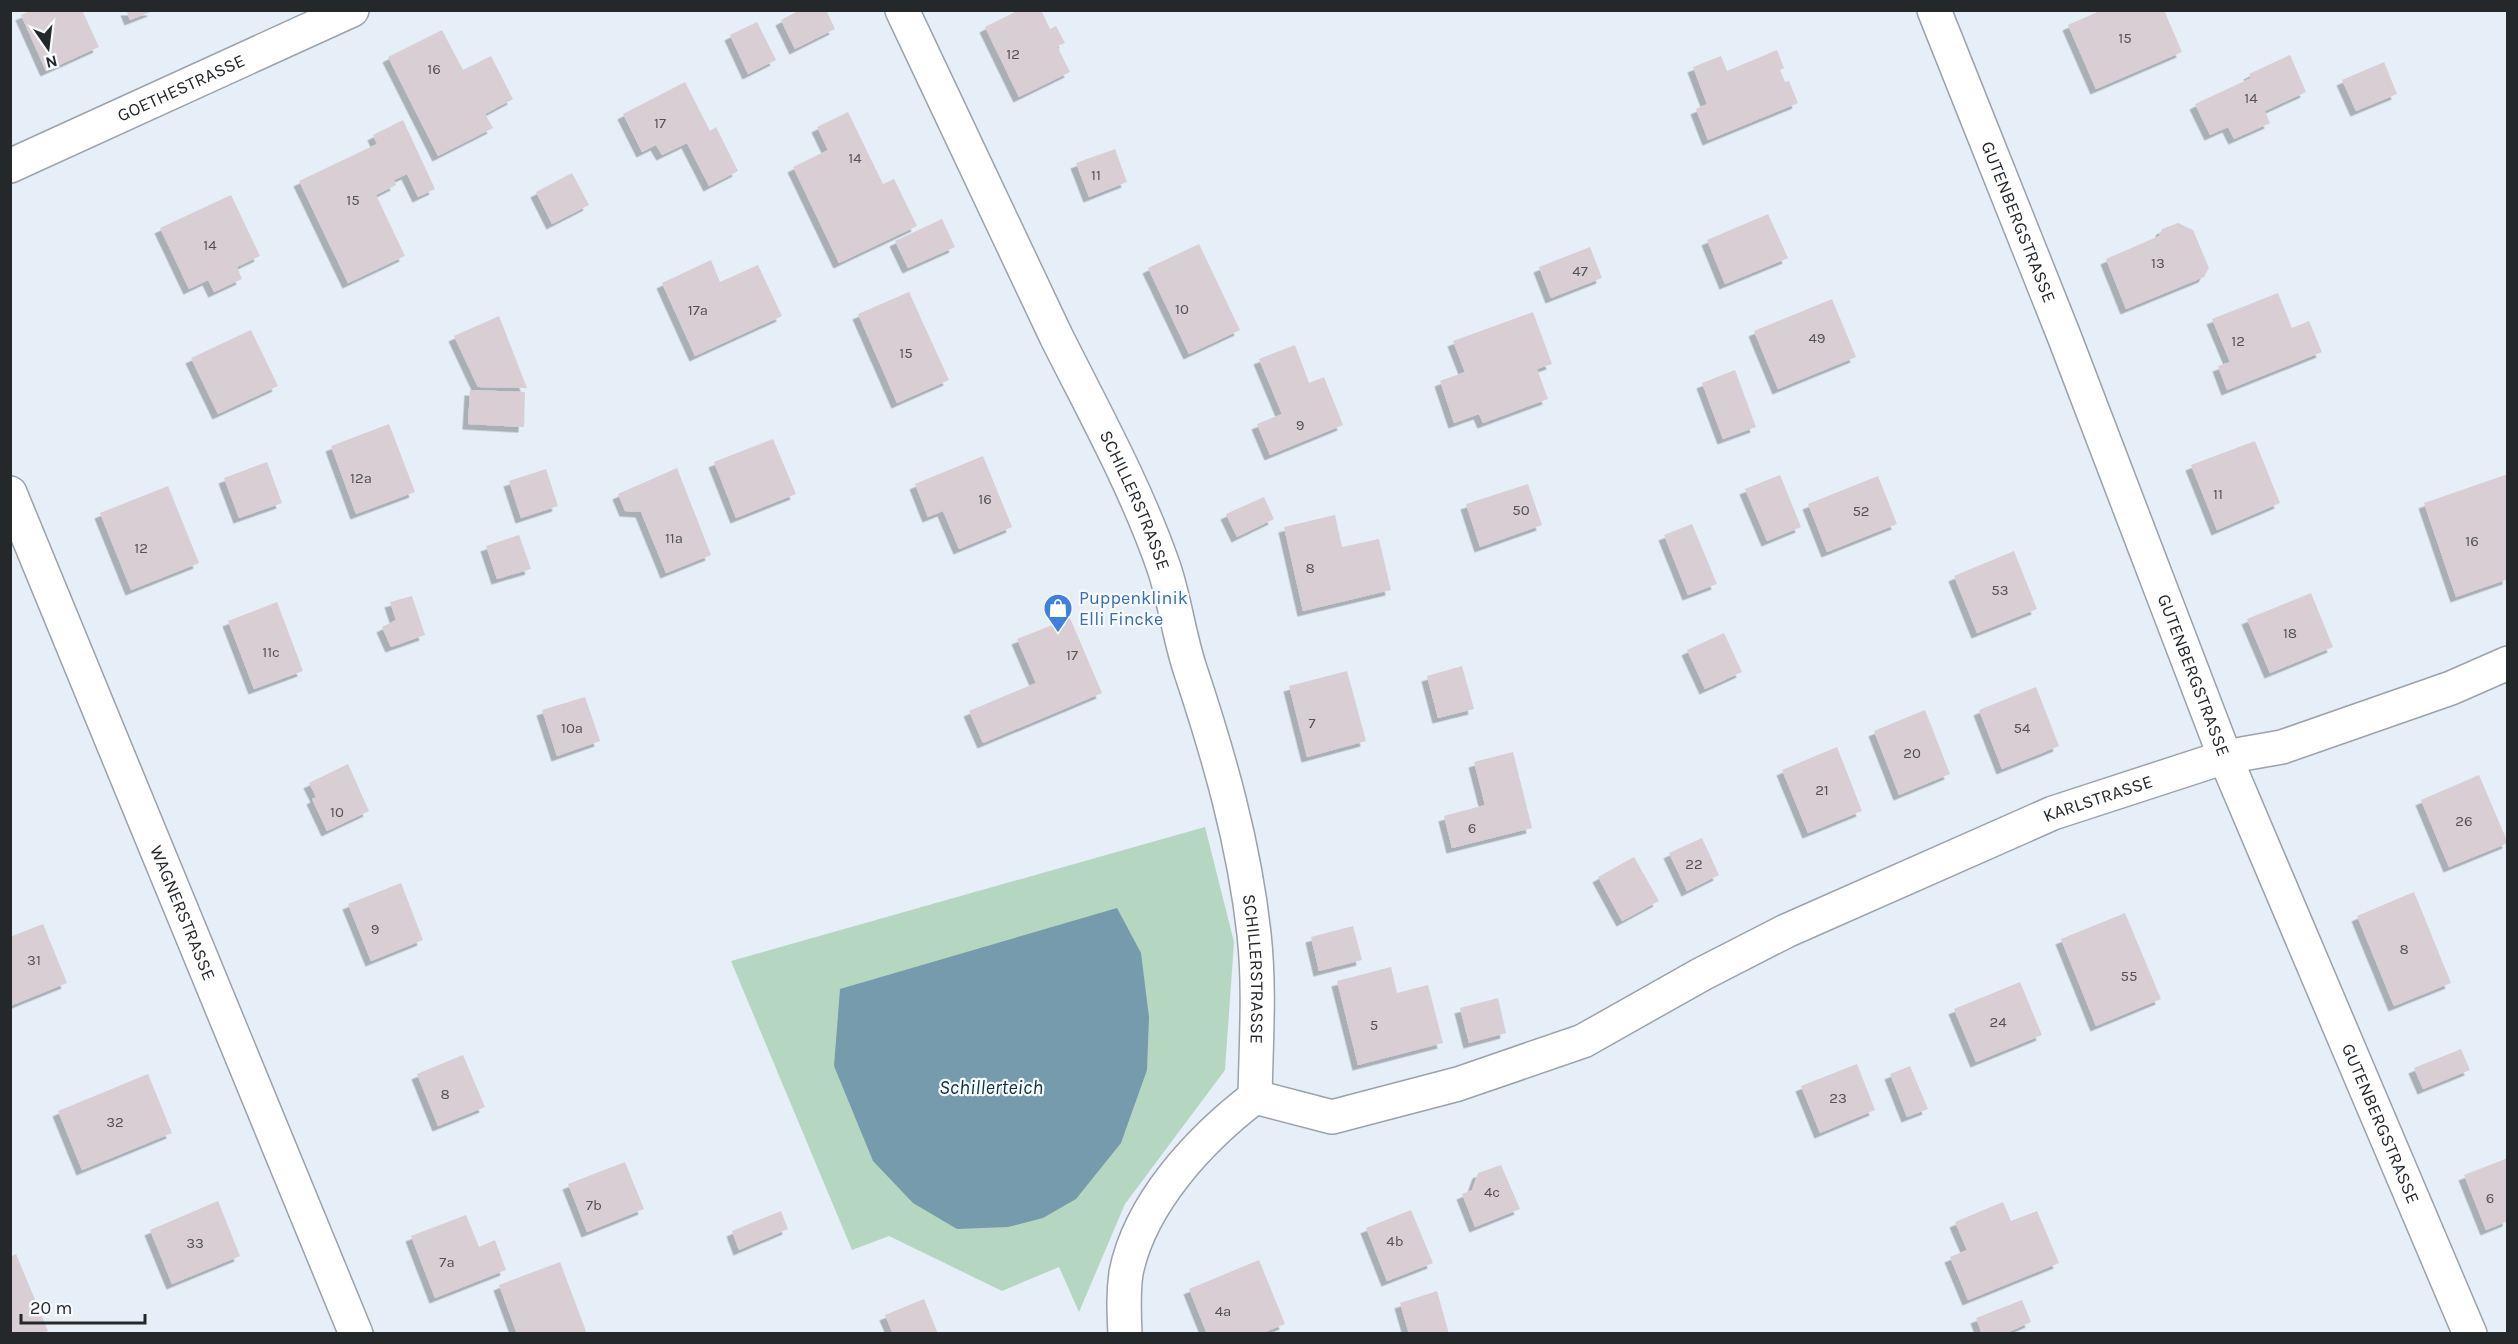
<svg xmlns="http://www.w3.org/2000/svg" width="2518" height="1344" viewBox="0 0 2518 1344" font-family="Karla,sans-serif">
  <defs>
    <filter id="shadow"><feDropShadow dx="-5.5" dy="5.5" stdDeviation="0" flood-color="#0004"/></filter>
  </defs>
  <rect width="100%" height="100%" fill="#e6eef7"/>
  <path fill="#b5d7c2" d="M1205,827l29,115 -9,128 -100,134 -46,108 -20,-45 -57,24 -113,-55 -37,14 -121,-289z"/>
  <path fill="#769bac" d="M1117,908l24,45 8,64 -2,53 -26,73 -45,56 -33,19 -35,9 -51,2 -44,-26 -40,-42 -39,-95 6,-77z"/>
  <g fill="#d9ced4" filter="url(#shadow)">
    <path d="M32,10h50l17,37 -53,24 -25,-56z"/>
    <path d="M126,10h27v1l-23,9z"/>
    <path d="M800,10h26l9,19 -40,20 -14,-29z"/>
    <path d="M1019,10h22l9,19 6,-3 9,17 -8,3 13,26 -51,25 -34,-70z"/>
    <path d="M2102,10h62l18,42 -86,37 -28,-64z"/>
    <path d="M757,22l19,38 -28,14 -18,-39z"/>
    <path d="M442,30l21,40 28,-14 22,43 -28,15 8,14 -55,28 -50,-99z"/>
    <path d="M1777,50l7,18 -4,2 5,12 4,-1 9,22 -90,37 -12,-31 11,-5 -14,-37 28,-11 6,15z"/>
    <path d="M2290,55l16,37 -41,19 5,12 -36,16 -6,-12 -18,8 -15,-31 56,-26 -2,-4z"/>
    <path d="M2384,62l13,32 -41,17 -14,-31z"/>
    <path d="M685,82l25,49 6,-4 22,44 -29,15 -22,-43 -25,12 -6,-10 -14,7 -19,-38z"/>
    <path d="M848,112l35,72 11,-5 23,47 -78,37 -46,-96 35,-17 -11,-23z"/>
    <path d="M403,120l32,69 -17,8 -11,-23 -13,6 2,5 -20,10 29,61 -57,27 -49,-102 78,-37 -4,-9z"/>
    <path d="M1115,149l12,33 -38,15 -13,-34z"/>
    <path d="M572,173l17,32 -37,19 -16,-32z"/>
    <path d="M231,195l29,61 -23,11 5,12 -28,13 -6,-12 -19,9 -29,-61z"/>
    <path d="M1768,214l20,44 -63,26 -18,-44z"/>
    <path d="M942,219l13,28 -47,21 -13,-27z"/>
    <path d="M2178,223l15,7 16,38 -5,9 -78,32 -20,-50 53,-23 3,-7z"/>
    <path d="M1199,244l41,86 -51,24 -41,-86z"/>
    <path d="M1590,247l12,31 -51,20 -12,-31z"/>
    <path d="M711,260l9,22 38,-17 24,51 -87,40 -33,-73z"/>
    <path d="M909,292l40,88 -52,23 -39,-89z"/>
    <path d="M2278,293l14,35 17,-7 13,31 -95,38 -9,-24 12,-4 -18,-43z"/>
    <path d="M1832,299l24,58 -78,32 -24,-58z"/>
    <path d="M1533,312l19,52 -15,5 11,30 -65,24 -4,-9 -25,9 -14,-42 25,-9 -12,-31z"/>
    <path d="M499,316l28,72 -49,-1 -24,-51z"/>
    <path d="M251,330l27,56 -60,28 -27,-56z"/>
    <path d="M1295,345l14,38 15,-6 19,48 -73,30 -13,-31 25,-10 -23,-55z"/>
    <path d="M1735,370l21,57 -33,12 -21,-56z"/>
    <path d="M470,390l55,2 -1,35 -56,-3z"/>
    <path d="M389,424l26,68 -59,22 -25,-68z"/>
    <path d="M773,439l23,55 -60,24 -22,-56z"/>
    <path d="M2255,441l25,62 -63,27 -26,-65z"/>
    <path d="M983,456l29,71 -53,22 -16,-38 -15,6 -13,-33z"/>
    <path d="M267,462l15,41 -43,15 -15,-40z"/>
    <path d="M677,468l34,87 -45,18 -25,-61 -16,-1 -7,-17z"/>
    <path d="M546,469l12,37 -37,12 -12,-37z"/>
    <path d="M2508,474v105l-52,18 -32,-94z"/>
    <path d="M1780,475l21,52 -34,14 -22,-52z"/>
    <path d="M1878,476l19,48 -70,28 -19,-48z"/>
    <path d="M1528,484l14,41 -62,22 -14,-43z"/>
    <path d="M168,486l31,77 -68,27 -31,-77z"/>
    <path d="M1264,497l10,22 -37,18 -11,-23z"/>
    <path d="M1335,515l7,32 37,-8 12,51 -88,21 -19,-84z"/>
    <path d="M1692,524l25,60 -29,11 -24,-60z"/>
    <path d="M519,535l12,34 -34,10 -11,-33z"/>
    <path d="M2014,551l23,58 -60,24 -23,-57z"/>
    <path d="M2311,593l22,54 -63,26 -23,-54z"/>
    <path d="M412,596l13,39 -34,12 -9,-20 14,-7 -6,-18z"/>
    <path d="M277,602l26,69 -49,18 -26,-68z"/>
    <path d="M1070,618l32,75 -119,50 -14,-32 67,-28 -19,-44z"/>
    <path d="M1724,633l18,39 -37,17 -18,-39z"/>
    <path d="M1462,666l12,43 -36,9 -11,-42z"/>
    <path d="M1347,671l19,70 -59,16 -18,-71z"/>
    <path d="M2036,687l23,59 -57,23 -23,-59z"/>
    <path d="M585,697l15,44 -43,15 -15,-46z"/>
    <path d="M1925,710l25,64 -51,21 -25,-64z"/>
    <path d="M1837,747l25,64 -54,22 -26,-63z"/>
    <path d="M1513,752l19,76 -80,20 -8,-32 41,-11 -11,-43z"/>
    <path d="M348,764l21,47 -42,20 -15,-32 4,-2 -7,-14z"/>
    <path d="M2479,775l29,68 -59,24 -28,-67z"/>
    <path d="M1702,838l17,37 -32,16 -18,-38z"/>
    <path d="M1634,857l25,44 -37,20 -24,-44z"/>
    <path d="M401,883l22,57 -52,21 -23,-57z"/>
    <path d="M2414,892l37,91 -57,23 -37,-90z"/>
    <path d="M2125,913l36,86 -65,27 -35,-87z"/>
    <path d="M43,924l24,59 -57,23v-69z"/>
    <path d="M1353,926l9,34 -43,11 -8,-34z"/>
    <path d="M1391,967l6,26 31,-8 15,58 -85,22 -21,-84z"/>
    <path d="M2020,982l22,53 -66,27 -22,-53z"/>
    <path d="M1498,998l8,35 -37,10 -9,-35z"/>
    <path d="M2461,1049l9,21 -47,19 -9,-21z"/>
    <path d="M463,1055l22,52 -47,19 -21,-52z"/>
    <path d="M1857,1064l18,46 -55,23 -19,-47z"/>
    <path d="M1910,1066l18,43 -21,8 -17,-43z"/>
    <path d="M148,1074l24,59 -90,37 -24,-59z"/>
    <path d="M2508,1158v63l-22,9 -22,-55z"/>
    <path d="M625,1162l19,47 -57,23 -19,-48z"/>
    <path d="M1501,1165l19,44 -45,18 -13,-33 10,-4 6,-17z"/>
    <path d="M218,1201l22,55 -68,28 -22,-54z"/>
    <path d="M2003,1202l8,19 26,-10 22,52 -91,37 -18,-43 17,-7 -12,-28z"/>
    <path d="M1411,1210l22,53 -46,18 -21,-53z"/>
    <path d="M781,1211l7,18 -49,21 -7,-19z"/>
    <path d="M466,1215l13,32 16,-7 11,30 -71,28 -24,-62z"/>
    <path d="M16,1254l32,77 -6,3h-32v-77z"/>
    <path d="M1259,1260l26,64 -25,10h-53l-18,-45z"/>
    <path d="M560,1262l27,72h-70l-18,-49z"/>
    <path d="M1437,1291l12,43h-40l-9,-31z"/>
    <path d="M924,1299l14,35h-45l-8,-19z"/>
    <path d="M2022,1300l9,22 -27,12h-22l-6,-16z"/>
  </g>
  <g fill="none" stroke-linecap="round" stroke-linejoin="round">
    <g stroke="#9ba2aa" stroke-width="36">
      <g id="minor">
        <path id="s1" d="M902,10c51,109 102,218 154,326 38,76 80,151 108,232 11,33 15,68 26,101 29,87 54,174 64,265 6,54 2,109 1,163"/>
        <path id="s2" d="M1934,10l130,326 161,421 245,577"/>
        <path id="s3" d="M10,166l342,-156"/>
        <path id="s4" d="M10,493l346,841"/>
        <path id="s5" d="M1255,1097l77,20 126,-33 125,-43 119,-67 84,-43 267,-118 172,-56 57,-10 169,-59 57,-25"/>
        <path d="M1125,1334c-1,-21 -2,-40 1,-61 14,-70 74,-134 129,-176"/>
      </g>
    </g>
    <use href="#minor" stroke="#fff" stroke-width="33"/>
  </g>
  <defs>
    <g id="shop-pin" transform="scale(1.5)"><path d="M0 17L-7.5 6A9.5 9.5 0 1 1 7.5 6Z" fill="#3f7fe0" stroke="#f7fbfe"/><path d="M-5-2.5h2.3a2.7 3.5 0 0 1 5.4 0H5L5.5 6h-11ZM-1.5-2.5h3a1.5 2.3 0 0 0-3 0Z" fill="#fff"/></g>
  </defs>
  <g fill-rule="evenodd">
    <use href="#shop-pin" x="1058" y="608"/>
  </g>
  <g text-anchor="middle" dominant-baseline="central" stroke-width="4.5" stroke-linejoin="round" paint-order="stroke">
    <g font-size="15" fill="#525255">
      <text x="2125" y="38">15</text>
      <text x="1013" y="54">12</text>
      <text x="434" y="69">16</text>
      <text x="2251" y="98">14</text>
      <text x="660" y="123">17</text>
      <text x="855" y="158">14</text>
      <text x="1096" y="175">11</text>
      <text x="353" y="200">15</text>
      <text x="210" y="245">14</text>
      <text x="2158" y="263">13</text>
      <text x="1580" y="271">47</text>
      <text x="1182" y="309">10</text>
      <text x="698" y="310">17a</text>
      <text x="1817" y="338">49</text>
      <text x="2238" y="341">12</text>
      <text x="906" y="353">15</text>
      <text x="1300" y="425">9</text>
      <text x="361" y="478">12a</text>
      <text x="2218" y="494">11</text>
      <text x="985" y="499">16</text>
      <text x="1521" y="510">50</text>
      <text x="1861" y="511">52</text>
      <text x="674" y="538">11a</text>
      <text x="2472" y="541">16</text>
      <text x="141" y="548">12</text>
      <text x="1310" y="568">8</text>
      <text x="2000" y="590">53</text>
      <text x="2290" y="633">18</text>
      <text x="271" y="652">11c</text>
      <text x="1072" y="655">17</text>
      <text x="1312" y="723">7</text>
      <text x="572" y="728">10a</text>
      <text x="2022" y="728">54</text>
      <text x="1912" y="753">20</text>
      <text x="1822" y="790">21</text>
      <text x="337" y="812">10</text>
      <text x="2464" y="821">26</text>
      <text x="1472" y="828">6</text>
      <text x="1694" y="864">22</text>
      <text x="375" y="929">9</text>
      <text x="2404" y="949">8</text>
      <text x="34" y="960">31</text>
      <text x="2129" y="976">55</text>
      <text x="1998" y="1022">24</text>
      <text x="1374" y="1025">5</text>
      <text x="445" y="1094">8</text>
      <text x="1838" y="1098">23</text>
      <text x="115" y="1122">32</text>
      <text x="1492" y="1192">4c</text>
      <text x="2490" y="1198">6</text>
      <text x="594" y="1205">7b</text>
      <text x="1395" y="1241">4b</text>
      <text x="195" y="1243">33</text>
      <text x="447" y="1262">7a</text>
      <text x="1223" y="1311">4a</text>
    </g>
    <g font-size="18" fill="#25282b" stroke="#f7fbfe">
      <text stroke="none"><textPath href="#s3" startOffset="188">GOETHESTRASSE</textPath></text>
      <text stroke="none"><textPath href="#s2" startOffset="228">GUTENBERGSTRASSE</textPath></text>
      <text stroke="none"><textPath href="#s1" startOffset="543">SCHILLERSTRASSE</textPath></text>
      <text stroke="none"><textPath href="#s2" startOffset="714">GUTENBERGSTRASSE</textPath></text>
      <text stroke="none"><textPath href="#s5" startOffset="912">KARLSTRASSE</textPath></text>
      <text stroke="none"><textPath href="#s4" startOffset="454">WAGNERSTRASSE</textPath></text>
      <text stroke="none"><textPath href="#s1" startOffset="1029">SCHILLERSTRASSE</textPath></text>
      <text stroke="none"><textPath href="#s2" startOffset="1200">GUTENBERGSTRASSE</textPath></text>
    </g>
    <g font-size="18" fill="#366cbe" stroke="#f7fbfe" text-anchor="start">
      <text x="1079" y="598">Puppenklinik<tspan x="1079" dy="21">Elli Fincke</tspan></text>
    </g>
    <g font-size="20" font-style="italic" fill="#0c303e" stroke="#f7fbfe">
      <text x="991" y="1087">Schillerteich</text>
    </g>
  </g>
  <rect width="2518" height="1344" fill="none" stroke="#25282b" stroke-width="24"/>
  <g transform="translate(48 48) rotate(166)" stroke="#f7fbfe" stroke-width="4.5" paint-order="stroke">
  <path d="M0-4.5L10 22L0 15L-10 22Z" fill="#25282b"/>
  <text y="-9" font-size="16" font-weight="bold" text-anchor="middle" fill="#25282b">N</text>
  </g>
  <path d="M21 1314v9h124v-9" fill="none" stroke="#25282b" stroke-width="3"/>
  <text x="30" y="1314" font-size="18" fill="#25282b" stroke="#f7fbfe" stroke-width="4.5" paint-order="stroke">20 m</text>
</svg>
